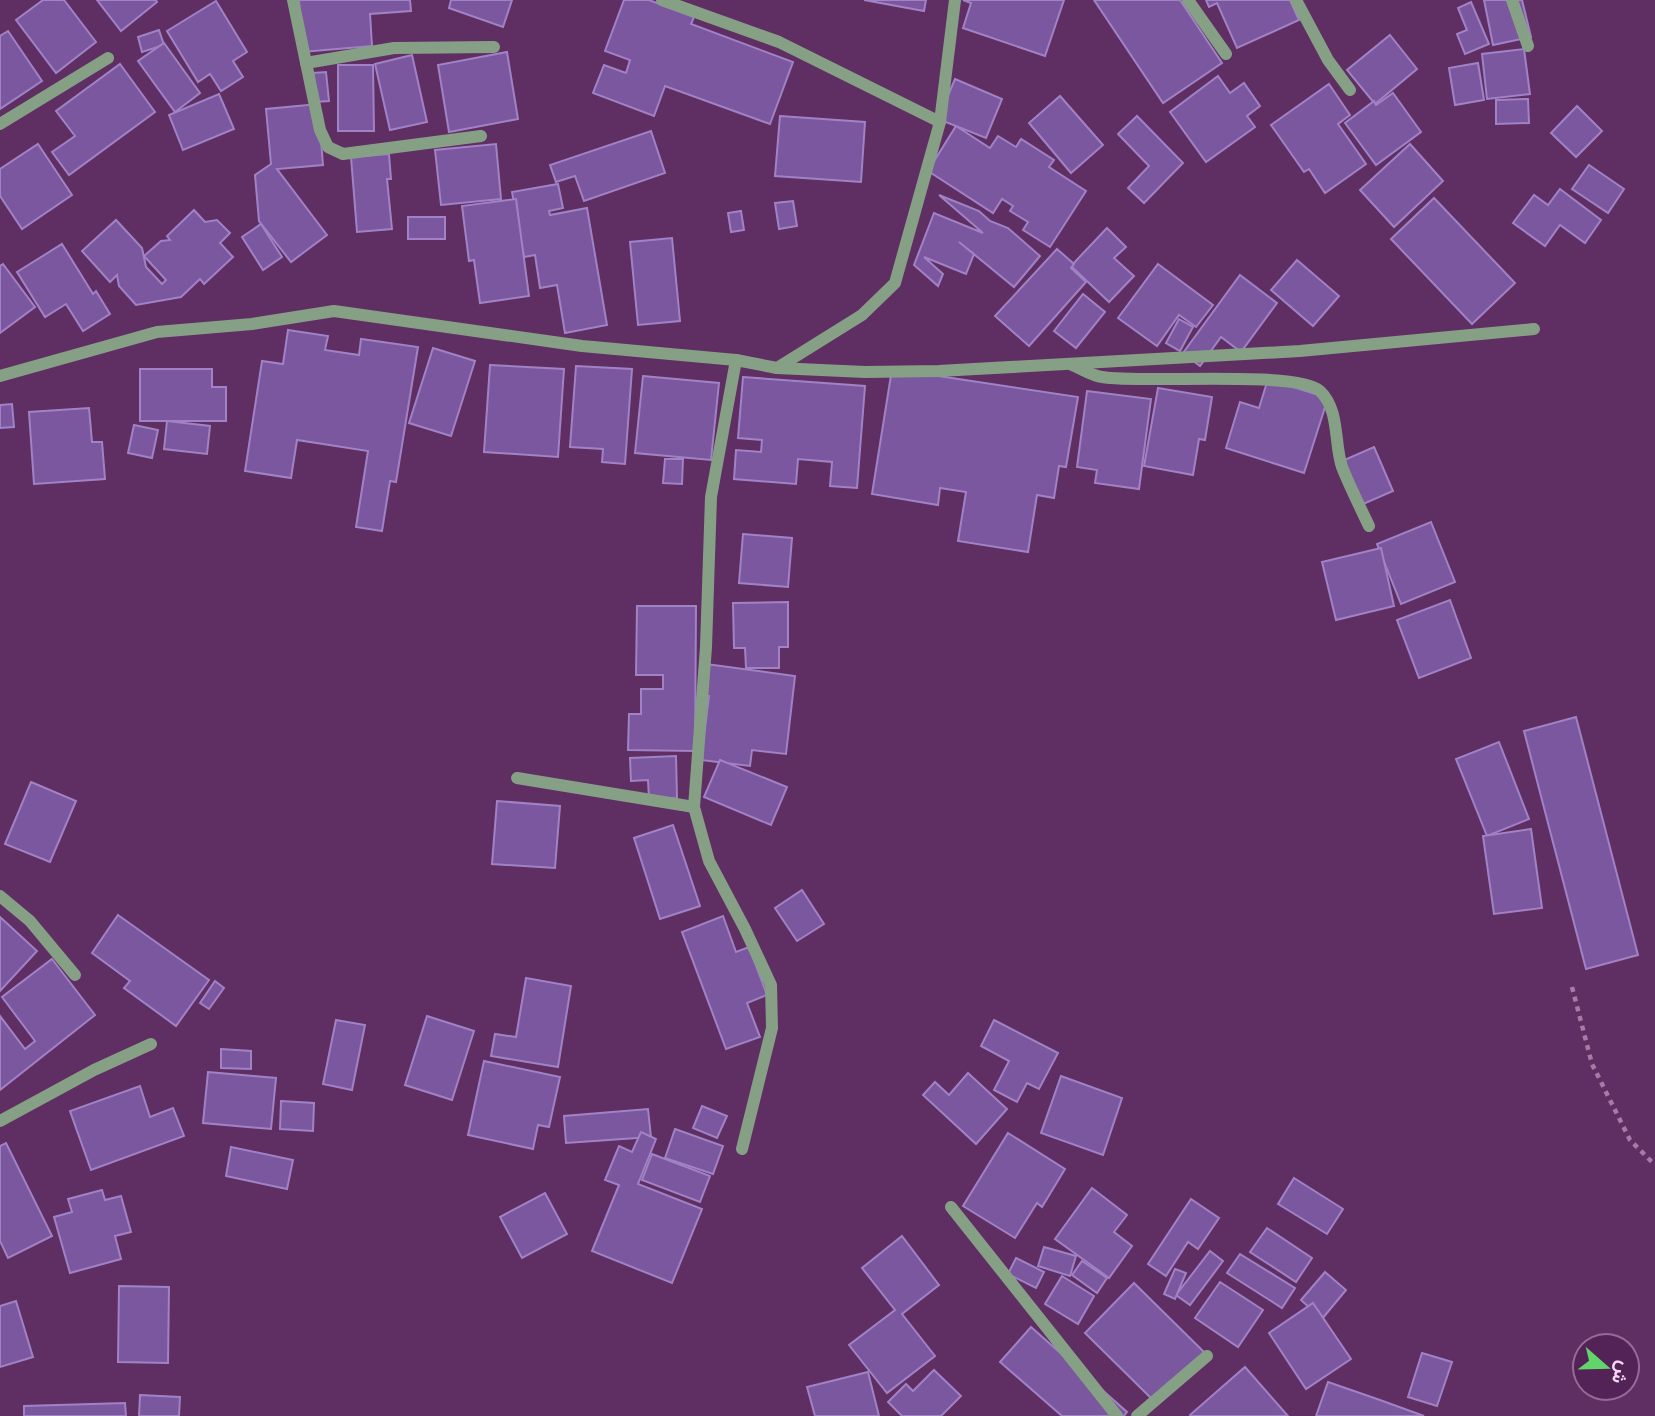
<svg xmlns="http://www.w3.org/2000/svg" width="1655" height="1416" viewBox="0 0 1655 1416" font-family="Barlow,Vazirmatn,sans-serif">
  <rect width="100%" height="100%" fill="#5f2e62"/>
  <g fill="#7a579e" stroke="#a182c5" stroke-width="2">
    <path d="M43,0h21l32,42 -40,31 -40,-53z"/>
    <path d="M97,0h59l1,2 -36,29z"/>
    <path d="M299,0h111l1,11 -41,3 2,32 -70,6z"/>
    <path d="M451,0h61l-9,27 -54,-19z"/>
    <path d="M624,0h25l45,17 -3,7 102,38 -23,62 -105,-38 -11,30 -61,-23 11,-28 22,8 4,-13 -25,-9z"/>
    <path d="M864,0h62l-2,11z"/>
    <path d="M963,0h101l-19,56 -82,-28 8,-25z"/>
    <path d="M1094,0h86l42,63 -59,40z"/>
    <path d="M1206,0h84l9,20 -62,28 -20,-45 -8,4z"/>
    <path d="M1484,0h38l9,37 -38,8z"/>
    <path d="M216,1l31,51 -14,9 10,16 -22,14 -11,-17 -12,8 -31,-51z"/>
    <path d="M1471,2l18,42 -24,10 -8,-20 10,-4 -9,-22z"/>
    <path d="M159,30l5,15 -22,7 -4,-15z"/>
    <path d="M8,31l34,50 -42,28v-73z"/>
    <path d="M1390,35l27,34 -42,35 -28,-34z"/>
    <path d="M164,43l36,50 -25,19 -37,-51z"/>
    <path d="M1524,49l6,45 -43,5 -5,-45z"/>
    <path d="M507,52l11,67 -69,13 -11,-67z"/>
    <path d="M412,55l15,67 -37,8 -15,-66z"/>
    <path d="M1478,63l6,37 -29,5 -6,-37z"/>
    <path d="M120,64l35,48 -86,63 -17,-23 23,-16 -19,-25z"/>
    <path d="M338,65h35l1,66h-36z"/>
    <path d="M326,72l3,29 -14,1 -2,-29z"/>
    <path d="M1218,76l12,17 14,-10 16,23 -13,10 8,11 -49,35 -36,-50z"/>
    <path d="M955,79l47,20 -16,39 -48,-19z"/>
    <path d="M1329,84l21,31 -12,9 28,40 -41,29 -16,-24 -5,3 -33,-47z"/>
    <path d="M1393,93l28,39 -45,33 -31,-42 29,-22 2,4z"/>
    <path d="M219,94l15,35 -51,21 -14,-35z"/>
    <path d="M1060,96l43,49 -32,28 -42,-50z"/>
    <path d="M1528,99l1,24 -33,1v-24z"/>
    <path d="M318,104l5,61 -46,4 50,66 -36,27 -32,-41 -4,-46 16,-11 -5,-55z"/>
    <path d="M1577,106l25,25 -26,26 -25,-24z"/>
    <path d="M780,116l85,6 -4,60 -86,-6z"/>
    <path d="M1137,116l46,47 -39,40 -16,-15 21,-22 -31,-32z"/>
    <path d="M956,126l34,22 8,-12 18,11 5,-8 33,21 -5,7 37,24 -36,56 -27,-17 5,-8 -18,-11 3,-5 -11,-7 -9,14 -65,-42z"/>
    <path d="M651,131l14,42 -81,28 -9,-25 -19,6 -6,-17z"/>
    <path d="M38,144l34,51 -50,34 -22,-33v-27z"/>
    <path d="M496,144l5,55 -60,6 -6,-55z"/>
    <path d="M1410,144l33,37 -49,46 -34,-37z"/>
    <path d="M389,154l2,25h-4l5,50 -35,3 -6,-75z"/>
    <path d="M1589,165l35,24 -16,24 -36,-24z"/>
    <path d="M558,184l5,24 -14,3 1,4 37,-7 20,117 -42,8 -8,-48 -17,3 -5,-33 -11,2 -12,-65z"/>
    <path d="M1560,189l41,31 -16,23 -25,-18 -15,21 -32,-23 21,-28 14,10z"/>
    <path d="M939,195l40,16 11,10 18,7 32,28 -26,31 -55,-45 15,12 -8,20 -42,-17 19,17 -5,12 -24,-21 20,-52 49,20z"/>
    <path d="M1434,198l81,85 -43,41 -81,-85z"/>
    <path d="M516,199l13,97 -49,7 -6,-43 -5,1 -7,-55z"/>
    <path d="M793,201l4,25 -18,3 -4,-26z"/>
    <path d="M194,210l11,12 12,-2 13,13 -10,10 13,14 -29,27 -4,-5 -19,18 -45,8 -17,-19 -2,-11 -7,7 -28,-31 34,-31 26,28 4,19 16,17 4,-4 -22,-24 17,-15 9,-1 -3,-4z"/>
    <path d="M741,211l3,19 -13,2 -3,-19z"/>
    <rect x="408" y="217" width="37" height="22"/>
    <path d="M261,224l21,33 -19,13 -21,-33z"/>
    <path d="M1107,228l19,19 -12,11 20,18 -25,26 -38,-36z"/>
    <path d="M672,238l8,83 -42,4 -8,-83z"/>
    <path d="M62,244l31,50 3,-3 14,23 -27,17 -17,-27 -21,13 -28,-45z"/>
    <path d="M1057,249l17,15 -3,4 15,14 -57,64 -34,-30z"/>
    <path d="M1297,260l42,36 -26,30 -42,-36z"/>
    <path d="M3,264l32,43 -35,26v-67z"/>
    <path d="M1158,264l55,41 -17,22 -17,-12 -22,31 -39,-28z"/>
    <path d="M1240,275l37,28 -36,49 -20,-15 -21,29 -17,-13z"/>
    <path d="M1083,294l22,18 -29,36 -22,-17z"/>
    <path d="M1179,319l14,8 -13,24 -14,-8z"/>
    <path d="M288,330l40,6 -3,14 34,5 2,-16 57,8 -22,135 -6,-1 -8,50 -26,-4 12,-76 -71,-11 -6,38 -46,-7 17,-110 21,3z"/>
    <path d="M433,348l42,13 -24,75 -42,-13z"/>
    <path d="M490,365l74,4 -6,88 -74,-5z"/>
    <path d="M576,366l56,3 -7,95 -23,-2 1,-13 -33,-2z"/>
    <path d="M140,369h72v18h14v34h-86z"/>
    <path d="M892,369l186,28 -12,70 -7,-1 -5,32 -17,-3 -9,57 -70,-11 8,-49 -26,-4 -2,17 -66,-11z"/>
    <path d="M643,376l76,7 -8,77 -76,-7z"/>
    <path d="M743,377l122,9 -8,102 -27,-2 2,-24 -34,-3 -2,25 -62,-5 2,-29 25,2 1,-12 -24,-2z"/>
    <path d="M1268,379l60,19 -24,75 -78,-25 14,-46 19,6z"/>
    <path d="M1158,388l54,9 -7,43 -6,-1 -6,36 -49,-9z"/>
    <path d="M1087,391l64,8 -12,90 -44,-6 2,-13 -20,-3z"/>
    <path d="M12,404l2,23 -14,1v-23z"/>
    <path d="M89,408l3,34h10l3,37 -71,5 -5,-72z"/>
    <path d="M167,421l43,5 -3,28 -43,-5z"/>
    <path d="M134,425l24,5 -6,28 -24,-5z"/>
    <path d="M1374,447l19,44 -32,14 -19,-44z"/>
    <path d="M665,459h18l-1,25 -19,-1z"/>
    <path d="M1431,522l24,60 -54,22 -24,-60z"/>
    <path d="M743,534l49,4 -4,49 -49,-4z"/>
    <path d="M1381,548l13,58 -58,14 -14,-58z"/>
    <path d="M1450,600l21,58 -52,20 -22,-58z"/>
    <path d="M788,602v45h-9v21h-33l-1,-20h-11l-1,-45z"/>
    <path d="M637,606h59l-1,145 -67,-1 1,-36h12v-25h22v-14h-27z"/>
    <path d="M706,664l89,12 -9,78 -34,-4 -2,16 -49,-6 8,-64 -7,-1z"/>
    <path d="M1576,717l62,238 -52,14 -62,-238z"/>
    <path d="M1499,742l30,77 -42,17 -31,-77z"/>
    <path d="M676,756l1,42 -28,1 -1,-19 -17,1 -1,-23z"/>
    <path d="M720,760l67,27 -16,38 -67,-28z"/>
    <path d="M31,782l45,19 -26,61 -45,-18z"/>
    <path d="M497,801l63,5 -5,62 -63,-4z"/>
    <path d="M673,825l27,81 -40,13 -26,-81z"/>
    <path d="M1531,829l11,79 -48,6 -11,-78z"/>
    <path d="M802,890l22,34 -27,17 -22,-33z"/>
    <path d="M118,915l91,65 -33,46 -52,-38 6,-7 -38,-28z"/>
    <path d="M723,916l13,36 13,-5 18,48 -20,8 13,34 -34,12 -44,-117z"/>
    <path d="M0,917l37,34 -37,40z"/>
    <path d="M52,959l43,56 -95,75v-74l25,33 10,-8 -33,-44z"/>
    <path d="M526,978l45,8 -13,81 -67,-11 4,-22 21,3z"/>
    <path d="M215,981l9,7 -15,21 -9,-6z"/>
    <path d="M427,1016l47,15 -22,69 -47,-15z"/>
    <path d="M336,1020l29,5 -13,65 -29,-6z"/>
    <path d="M994,1020l64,33 -19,36 -12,-6 -10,19 -23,-12 15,-29 -28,-15z"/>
    <path d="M221,1049l30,2v18l-30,-1z"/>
    <path d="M484,1061l76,16 -11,50 -11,-2 -5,24 -65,-14z"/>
    <path d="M208,1072l68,6 -5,51 -68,-6z"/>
    <path d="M968,1073l39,36 -31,35 -53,-49 12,-13 14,13z"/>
    <path d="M1061,1076l61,22 -19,57 -62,-22z"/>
    <path d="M140,1086l10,31 23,-9 11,28 -93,34 -21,-59z"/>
    <path d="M281,1101l33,2 -1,28 -33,-2z"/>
    <path d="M702,1106l25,10 -10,22 -24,-10z"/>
    <path d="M648,1109l3,28 -85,6 -2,-27z"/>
    <path d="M675,1129l48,17 -10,28 -48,-16z"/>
    <path d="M641,1132l15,7 -18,45 64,25 -30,74 -80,-32 27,-66 -14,-5 14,-34 13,6z"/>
    <path d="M1008,1133l57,36 -23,38 -5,-4 -22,35 -52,-32z"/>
    <path d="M6,1143l46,93 -44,22 -8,-17v-95z"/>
    <path d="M231,1147l62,13 -6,29 -61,-13z"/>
    <path d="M652,1154l58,22 -10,26 -58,-22z"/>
    <path d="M1294,1178l49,31 -16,25 -49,-30z"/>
    <path d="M1092,1188l35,27 -13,17 18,14 -23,32 -54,-39z"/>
    <path d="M102,1190l3,10 16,-4 10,36 -16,4 6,23 -51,14 -16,-56 18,-5 -4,-13z"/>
    <path d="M545,1193l22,41 -45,24 -22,-41z"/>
    <path d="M1191,1199l28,19 -21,31 -10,-7 -22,34 -18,-12z"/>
    <path d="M1267,1228l45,30 -16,24 -46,-30z"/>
    <path d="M902,1236l37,49 -37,29 33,42 -48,37 -38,-48 46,-35 -33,-42z"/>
    <path d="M1044,1247l32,9 -6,20 -32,-10z"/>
    <path d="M1210,1251l13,10 -33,44 -14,-10z"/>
    <path d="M1240,1254l55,34 -13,20 -55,-35z"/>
    <path d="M1016,1258l28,14 -8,16 -28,-14z"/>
    <path d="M1082,1261l25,17 -10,15 -25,-18z"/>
    <path d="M1175,1269l11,4 -11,26 -11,-5z"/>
    <path d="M1325,1272l21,18 -24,29 -21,-19z"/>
    <path d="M1062,1276l32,20 -16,28 -33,-20z"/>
    <path d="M1220,1282l43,28 -25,37 -43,-29z"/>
    <path d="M1134,1283l72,71 -49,50 -72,-71z"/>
    <path d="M119,1286l50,1 -1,76 -50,-1z"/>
    <path d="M16,1301l17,56 -33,10v-61z"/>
    <path d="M1313,1303l38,56 -45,30 -37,-56z"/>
    <path d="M1031,1327l96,85 -3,4h-62l-62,-54z"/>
    <path d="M1422,1353l30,9 -15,44 -29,-9z"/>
    <path d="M1245,1367l43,49h-97l-1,-1z"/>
    <path d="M934,1370l27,26 -20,20h-39l-14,-14 18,-18 7,7z"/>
    <path d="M868,1372l11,44h-64l-8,-29z"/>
    <path d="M1328,1382l52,18 44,16h-108z"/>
    <path d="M140,1395l40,2 -1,19h-40z"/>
    <path d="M125,1403l1,13h-102v-10z"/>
  </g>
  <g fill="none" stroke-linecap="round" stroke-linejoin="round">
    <path stroke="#a47ca6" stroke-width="4.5" stroke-dasharray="5 5" stroke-linecap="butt" d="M1572,987l20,77 38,76 25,25"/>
    <g stroke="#86a086" stroke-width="12">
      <path d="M293,0l27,130 8,17 15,7 138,-18"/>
      <path d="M662,0l117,42 161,80"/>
      <path d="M1188,0l38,54"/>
      <path d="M1296,0l32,60 22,30"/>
      <path d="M1512,0l16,46"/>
      <path d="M306,63l88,-15 100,-1"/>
      <path d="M0,124l108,-66"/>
      <path d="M736,360l-25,137 -5,150 -12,160 15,54 36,68 26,56 1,43 -30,121"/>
      <path d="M1072,365c10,4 20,11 30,12 41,7 196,-7 218,14 20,19 14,53 22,76 8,20 18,40 27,59"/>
      <path d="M777,368l88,4 74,-1 361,-20 234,-22"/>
      <path d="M0,376l157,-44 95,-8 82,-13 248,35 154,14 41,8 85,-53 33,-32 45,-161 15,-122"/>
      <path d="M517,778l177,29"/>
      <path d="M0,896l30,25 45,54"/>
      <path d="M0,1121l94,-51 57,-26"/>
      <path d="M951,1207l166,209"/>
      <path d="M1137,1416l70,-60"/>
    </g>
  </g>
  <g transform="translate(1606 1367) rotate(110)"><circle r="33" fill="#532357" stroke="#946b97" stroke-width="2"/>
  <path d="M0-5L12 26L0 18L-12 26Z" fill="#61d46a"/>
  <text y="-10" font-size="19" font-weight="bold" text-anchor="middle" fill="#f5d8f6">ش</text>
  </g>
</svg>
